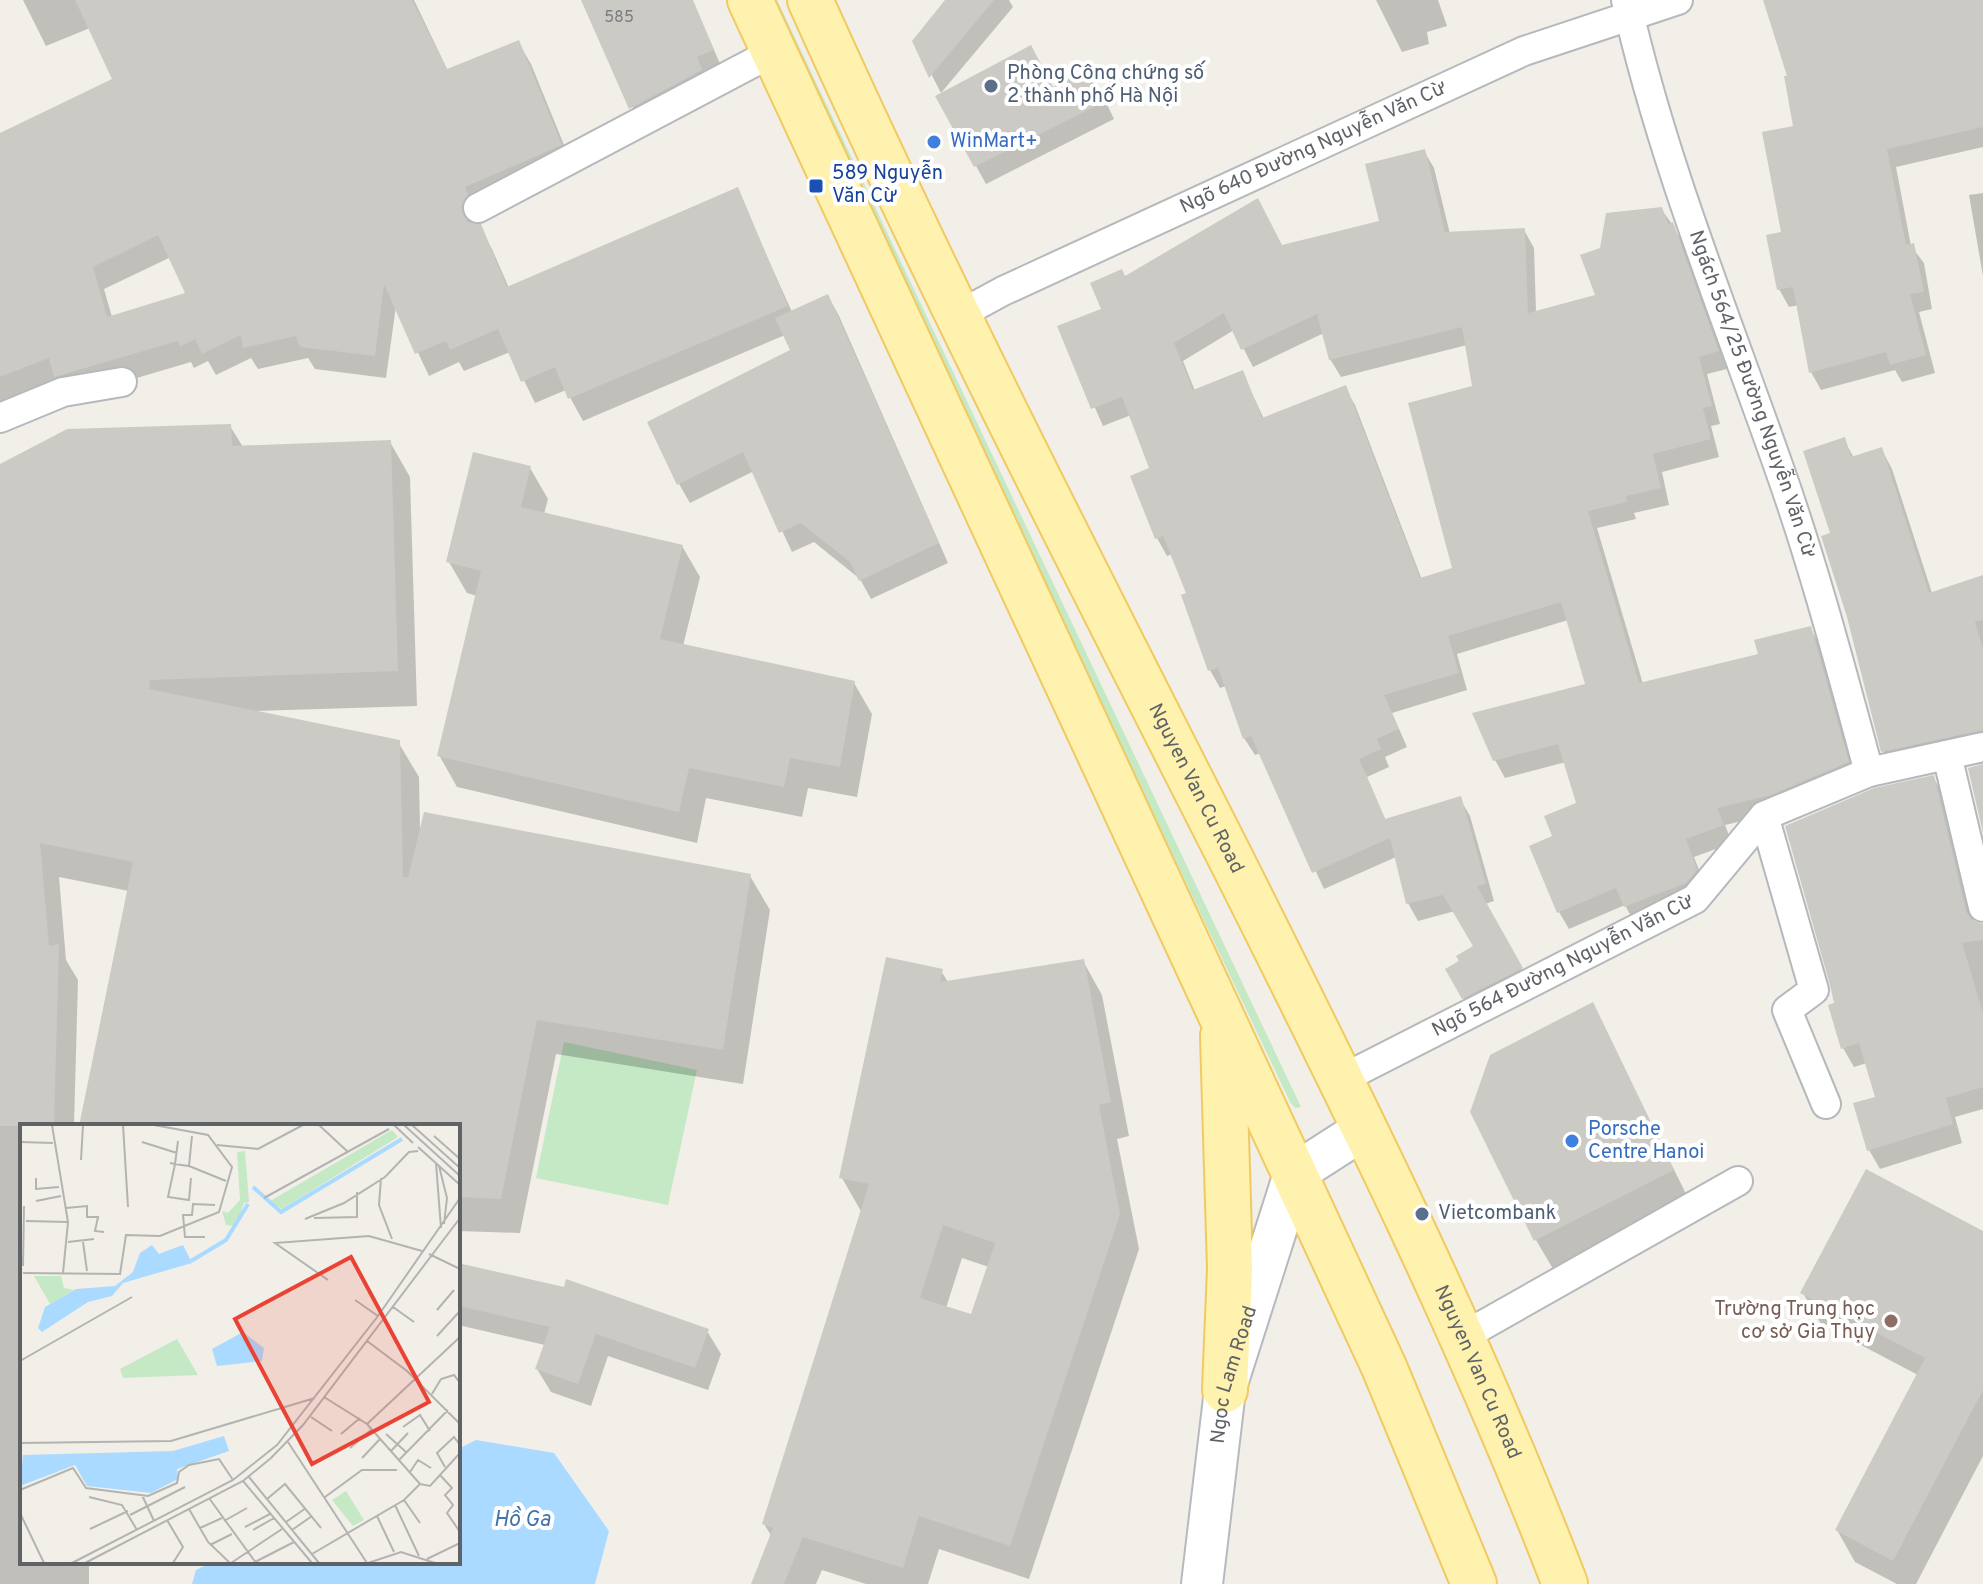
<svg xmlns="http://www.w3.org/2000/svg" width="1983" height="1584" viewBox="0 0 1983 1584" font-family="Overpass,sans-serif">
  <rect width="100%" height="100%" fill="#f1efe8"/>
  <g fill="#c5e8c5">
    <path d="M768,0h9l524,1107 -6,1 -5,-6z"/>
    <path d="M564,1042l133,28 -29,135 -132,-27z"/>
  </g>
  <path fill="#aadaff" d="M476,1440l78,13 55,78 -14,53h-403l4,-14 17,-8h245v-113z"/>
  <g fill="#0003" fill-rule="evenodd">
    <path d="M23,0h391l34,71 70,-29 13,22 42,103 -94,51 -4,8h4l13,23 17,39 228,-98 55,122 36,-16 11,20 109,247 -77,36 -11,-20 -46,-37 -22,10 -38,-81 -64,32 -11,-19 114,-133 -8,-16 -202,86 -17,-31 -31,13 -25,-51 -46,19 -5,-9 -30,14 -33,-70 -10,72 -71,-9 -7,-11 -50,11 -7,-11 -35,17 -8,-14 -14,7 -3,-6 -122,36 -69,6v-269l114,-55 -24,-52 -44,18zM171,257l17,38 -76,22 -8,-28z"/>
    <path d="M583,0h109l30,68 -81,57z"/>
    <path d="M947,0h62l4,7 -72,86 -27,-52z"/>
    <path d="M1376,0h62l9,26 -20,6 2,12 -27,8z"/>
    <path d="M1766,0h217v147l-87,20 15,79 13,17 8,46 -13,3 16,61 -33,9 -7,-12 -74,20 -10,-18 -12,-67 -10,2 -10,-18 17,-162 -6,-50z"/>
    <path d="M1099,88l15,31 -128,65 -48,-87z"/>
    <path d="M1424,151l10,17 16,66 74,-4 10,18 2,64 61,-15 5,-48 59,-40 11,15 10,18 45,127 -20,5 13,50 -9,2 8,31 -57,15 7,33 -35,8 2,6 -39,9 46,156 117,-29 50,-27 10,17 37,135 -76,32 -56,13 7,18 -38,14 12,31 -71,36 -10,-19 -56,24 -10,-17 -4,-75 24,-33 -13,-42 -61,16 -10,-18 93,-74 -20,-66 -111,34 10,36 -75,23 15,34 -22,10 4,10 -22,10 19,44 74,-22 10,17 24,85 -9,3 46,82 -58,29 -26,-45 29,-23 -21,-36 -37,10 -10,-18 -12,-46 -72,32 -63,-136 -6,2 -11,-17 -18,-52 -6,2 -10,-18 -22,-75 -16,-41 -5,2 -10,-18 -24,-61 18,-8 -20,-54 -28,11 -43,-98 43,-18 22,-32 157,-31 99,-25zM1234,330l19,37 71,-34 6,26 11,18 126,-32 7,42 -19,182 -33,11 -67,-175 -10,-17 -81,31 -22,-47 -47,19 -12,-30z"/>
    <path d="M1983,193v83l-14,-81z"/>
    <path d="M230,426l13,21 147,-5 20,35 7,229 -162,5 143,31 21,35 1,53 330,46 20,34 -27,174 -187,-30 -36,179 -62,-2v-105h-377l48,-235 -70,-14 7,83 12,20 -4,146h-52v436h67v22h-89v-1118z"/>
    <path d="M1844,440l10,18 28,-8 10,19 40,124 51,-16v174l-89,19 -11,-19 -51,-216z"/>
    <path d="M530,468l18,31 -4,15 138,32 18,31 -17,69 171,37 18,31 -15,83 -49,-9 -6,29 -96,-19 -9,45 -240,-56 -18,-32 38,-159 -10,-3 -18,-31z"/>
    <path d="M1933,777l11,19 30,126 9,3v184l-28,8 7,26 -82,26 -11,-19 8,-52 -10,-35 -13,4 -11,-19 -7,-44z"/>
    <path d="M1083,961l19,34 27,141 -12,3 22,110 -110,330 -90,-30 -11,35h-62l-44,-14 -6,14h-63l19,-47 -8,-13 98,-311 -20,-35 99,-207 7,11zM962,1258l27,9 -17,50 -26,-9z"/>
    <path d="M1592,1004l100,202 -136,68 -20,-34z"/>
    <path d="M1983,1234v222l-67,128h-19l-42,-22 -18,-32 81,-155 -97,-51 -18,-31z"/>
    <path d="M458,1265l249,66 14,23 -13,36 -100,-34 -17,50 -40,-14 -14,-23 8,-24 -87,-20z"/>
  </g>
  <g fill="#cccac5" fill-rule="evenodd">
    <path d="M75,0h337l35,69 72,-29 43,105 -97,42 3,8 -7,12 7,15 13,2 26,63 231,-100 50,119 -220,93 -13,-32 -34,15 -23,-53 -48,21 -4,-9 -31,13 -31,-70 -9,72 -75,-9 -4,-11 -53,12 -2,-13 -39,19 -7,-15 -15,8 -2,-6 -124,36 -5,-19 -49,19v-244l112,-54zM158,235l27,58 -78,24 -14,-50z"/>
    <path d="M581,0h112l21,50 -17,7 5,13 -73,39z"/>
    <path d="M945,0h49l-65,78 -17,-37z"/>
    <path d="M1763,0h220v127l-96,22 19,96 8,-2 10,49 -14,2 16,61 -36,10 -4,-13 -77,21 -16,-86 -16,3 -11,-55 15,-3 -19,-100 31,-6 -9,-50h3z"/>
    <path d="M1031,45l22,42 37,-19 16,33 -132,66 -39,-71z"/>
    <path d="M1425,149l20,83 80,-4 3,85 67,-18 -15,-40 20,-7 6,-35 56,-6 6,17 5,-2 46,129 -20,6 13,49 -9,2 8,31 -58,15 8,34 -35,8 1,6 -39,9 51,172 119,-29 -4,-14 57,-14 38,136 -78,33 -54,13 7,17 -38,14 11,31 -11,13 -62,24 -8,-19 -59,25 -28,-67 23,-10 -8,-20 32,-13 -18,-59 -65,17 -21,-48 113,-29 -24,-82 -113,34 11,37 -75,22 15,34 -22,10 4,10 -22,10 26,60 76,-23 25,88 -9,2 46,82 -61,31 -17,-30 14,-8 -3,-5 17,-10 -30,-51 -37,9 -16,-66 -78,35 -61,-137 -8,3 -25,-71 -10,3 -27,-76 5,-2 -23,-57 -8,3 -25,-63 19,-8 -27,-71 -31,12 -34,-83 44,-17 -11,-26 32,-14 3,7 133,-78 24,47 97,-24 -14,-57zM1224,313l17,37 76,-36 12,46 133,-33 10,59 -64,17 44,165 -32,10 -74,-193 -84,33 -19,-48 -50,20 -19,-47z"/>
    <path d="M828,294l111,249 -80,38 -9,-19 -49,-39 -22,10 -36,-81 -66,33 -30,-63 143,-72 -15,-32z"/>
    <path d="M231,424l1,22 159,-6 7,231 -248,9 -1,9 251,51 3,137h5l16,-65 327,62 -28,176 -186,-30 -36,179 -43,-2v-71h-379l54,-264 -93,-19 9,103 10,-2 -5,182h-54v-662l67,-35z"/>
    <path d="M1845,437l6,20 31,-10 47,146 54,-18v45l-8,2 8,27v81l-102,22 -34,-135 -26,-81 9,-3 -27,-82z"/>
    <path d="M473,452l58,14 -10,41 162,38 -23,94 195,42 -15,86 -50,-9 -6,29 -95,-19 -10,44 -242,-56 44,-185 -35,-9z"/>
    <path d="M1983,764v69l-15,-65z"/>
    <path d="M1934,775l32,136 5,8 12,5v16l-21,3 21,70v74l-37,11 7,26 -86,27 -14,-48 22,-6 -16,-54 -18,6 -13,-44 6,-2 -4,-18 -45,-159 89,-38z"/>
    <path d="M886,957l57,12 -3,13 144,-23 27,143 -12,3 21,109 -110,332 -91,-30 -16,52 -100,-31 -19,47h-33l22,-56 -11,-4 107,-340 -30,-6zM943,1225l52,18 -24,71 -51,-16z"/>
    <path d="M1593,1002l81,168 -140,71 -64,-129 20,-57z"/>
    <path d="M1866,1169l117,62v159l-90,171 -58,-31 90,-172 -125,-65z"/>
    <path d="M458,1263l106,24 2,-8 143,50 -14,39 -99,-34 -18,50 -43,-15 15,-42 -92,-21z"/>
  </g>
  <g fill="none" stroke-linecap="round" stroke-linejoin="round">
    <g stroke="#b5b8bc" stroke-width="32">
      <g id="street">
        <path id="s1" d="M1626,0c36,160 98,311 152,465 36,101 63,204 91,307"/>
        <path d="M478,208l297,-157"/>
        <path id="s2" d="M957,316l46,-25 521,-240 154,-51"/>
        <path d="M0,418l63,-26 59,-10"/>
        <path d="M1947,755l36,152"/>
        <path d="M1764,816l50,174 -27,20 39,94"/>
        <path id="s3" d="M1342,1079l353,-180 69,-83 105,-44 114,-25"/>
        <path d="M1462,1337l276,-156"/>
      </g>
    </g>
    <g stroke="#b6babf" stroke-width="44">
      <g id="secondary">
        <path id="s4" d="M1202,1584l23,-194 69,-216 70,-45"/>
      </g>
    </g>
    <g stroke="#f2c960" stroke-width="48">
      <g id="primary">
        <path d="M750,0l634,1367 90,217"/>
        <path id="s5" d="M810,0c131,292 278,577 423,863 119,237 237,474 332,721"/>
        <path d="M1223,1036l7,233 -5,121"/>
      </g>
    </g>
    <use href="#street" stroke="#fff" stroke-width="28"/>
    <use href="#secondary" stroke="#fff" stroke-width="40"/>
    <use href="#primary" stroke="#fff2af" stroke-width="44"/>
  </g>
  <g fill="#5c6f8a" stroke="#fff" stroke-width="3">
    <circle cx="991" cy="86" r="8"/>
    <circle cx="1422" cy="1214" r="8"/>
  </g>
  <g fill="#3f7fe0" stroke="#fff" stroke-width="3">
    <circle cx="934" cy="142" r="8"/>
    <circle cx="1572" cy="1141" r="8"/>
  </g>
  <rect fill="#1a4fb4" stroke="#fff" stroke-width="3" x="808" y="178" width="16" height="16" rx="4"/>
  <circle fill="#8d6e63" stroke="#fff" stroke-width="3" cx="1891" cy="1321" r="8"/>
  <g text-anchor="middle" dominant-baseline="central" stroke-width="8" stroke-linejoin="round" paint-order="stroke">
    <g font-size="16" fill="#7a7d7f">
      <text x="619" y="18">585</text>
    </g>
    <g font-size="20" fill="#4e5e75" stroke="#fff" text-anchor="start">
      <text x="1007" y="74">Phòng Công chứng số<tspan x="1007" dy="23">2 thành phố Hà Nội</tspan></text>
      <text x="1438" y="1214">Vietcombank</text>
    </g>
    <g font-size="20" fill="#366cbe" stroke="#fff" text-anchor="start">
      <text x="950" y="142">WinMart+</text>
      <text x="1588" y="1130">Porsche<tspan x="1588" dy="23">Centre Hanoi</tspan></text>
    </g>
    <g font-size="20" fill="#5f6368" stroke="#fff">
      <text stroke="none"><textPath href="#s2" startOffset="394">Ngõ 640 Đường Nguyễn Văn Cừ</textPath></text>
      <text stroke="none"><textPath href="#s1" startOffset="414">Ngách 564/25 Đường Nguyễn Văn Cừ</textPath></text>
      <text stroke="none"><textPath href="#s5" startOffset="878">Nguyen Van Cu Road</textPath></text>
      <text stroke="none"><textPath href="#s3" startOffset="248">Ngõ 564 Đường Nguyễn Văn Cừ</textPath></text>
      <text stroke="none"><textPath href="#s5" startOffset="1526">Nguyen Van Cu Road</textPath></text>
      <text stroke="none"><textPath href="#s4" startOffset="212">Ngoc Lam Road</textPath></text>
    </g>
    <g font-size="20" fill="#164399" stroke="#fff" text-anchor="start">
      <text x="832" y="174">589 Nguyễn<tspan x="832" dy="23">Văn Cừ</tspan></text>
    </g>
    <g font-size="20" fill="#785e54" stroke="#fff" text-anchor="end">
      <text x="1875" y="1310">Trường Trung học<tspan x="1875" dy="23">cơ sở Gia Thụy</tspan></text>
    </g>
    <g font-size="22" font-style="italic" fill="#4174aa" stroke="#fff">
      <text x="522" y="1520">Hồ Ga</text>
    </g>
  </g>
  <g transform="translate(20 1124)">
    <rect width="440" height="440" fill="#f1efe8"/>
    <path d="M372,6l6,7 -116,72 -12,-8zM225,27l4,51 -5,1 -8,23 -10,-1 -4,-14 6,2 12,-13 -3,-48zM14,152h27l3,12 10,2 -24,14zM157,215l21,36 -75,3 -3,-9zM326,367l18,29 -11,6 -21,-26z" fill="#c5e8c5"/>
    <path d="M132,121l7,9 24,-9 9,18 -69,20 -11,13 -24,6 -46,30 -4,-4 7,-21 31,-18 39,-3 18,-14 7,-19zM223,208l21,16 -2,13 -45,5 -5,-17zM204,312l5,15 -52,18 1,10 -27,14 -64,-7 -12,-21 -55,21 3,-31 150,-4z" fill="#aadaff"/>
    <path fill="none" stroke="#aadaff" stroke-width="4" d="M233,63l28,25 121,-73M171,137l35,-21 22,-36"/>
    <path fill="none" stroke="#b3b3b1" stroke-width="2" d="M32,1l16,97 -5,51M103,1l5,82M299,1l29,27M374,1l19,18M384,1l56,51M392,1l48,43M414,12l26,23M0,18l33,1M122,18l35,11M197,21l41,4 45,-24M398,23l41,37M61,36l2,-35M150,39l5,1 3,-23M416,39l5,65M169,42l37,15M419,42l8,32 -3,26M16,54v11l23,-2M171,54l-2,22 -21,-3 7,-33 14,2 3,-30M361,54l-2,27 13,34M244,74l125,-69M16,77l25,-5M46,84l21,-2v11h11l-3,14 9,1M294,94l43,-1v-25M285,95l39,-16 41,-26 24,-25 9,-1M6,97l42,1M185,113h-20l-2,-22h9l1,-11 22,1M48,118l26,-3M63,118l4,29M409,130l31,15M3,142l1,-60M3,149l97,1 6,-39 34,1 59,-24 13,-45 -24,-32 -54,-10M308,156l-53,-37 94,-7 53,15M335,176l23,16M373,183l21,15M417,186l17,-20M417,212l23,-25M347,217l40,30 53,53M0,237l112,-64M412,270l9,-15 13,-4 6,8M304,273l43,27 53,60M291,293l21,14M347,300l93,-87M383,303l17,-12 10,16M321,310l19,-16M366,310l20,18M268,318l79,121M0,319l151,-2 144,-43M330,324l22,-19M371,327l17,-18M342,334l18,-19M379,336l49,-50M425,343l-8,-14 17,-16 6,8M390,348l8,-12 13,8M420,351l12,13 -7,7 8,10 -6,8 13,19M229,353l70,86M223,357l69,82M400,360l10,2 30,-33M0,366l53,-22 13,20 62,8 29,-13 2,-11 10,-7 30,-6 14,21M122,371l12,26M69,373l33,8 15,25M305,373l37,-27h35M189,374l47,65M247,375l18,-15 36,44M384,376l16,23M375,381l24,51M169,385l19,33 22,21M0,389l24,50M110,391l55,-28M357,392l17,36M147,396l16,27 -10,16M204,397l23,-13M266,398l20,-14M225,403l25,-13M180,404l22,-10M70,405l38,-18M233,406l21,-12M272,406l20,-14M190,421l22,-11M292,430l92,-54 16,-16M407,435l33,-16M235,438l39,-20M52,439l161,-83 44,-35 101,-129 82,-118M65,439l158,-82 28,-23 32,-33 157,-207M211,439l51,-34M348,439l33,-11 34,11"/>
    <path fill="#ea4335" fill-opacity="0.15" stroke="#ea4335" stroke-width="4" d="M331,133l78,145 -117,62 -77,-145z"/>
    <rect width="440" height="440" fill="none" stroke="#5f6368" stroke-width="4"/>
  </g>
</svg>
